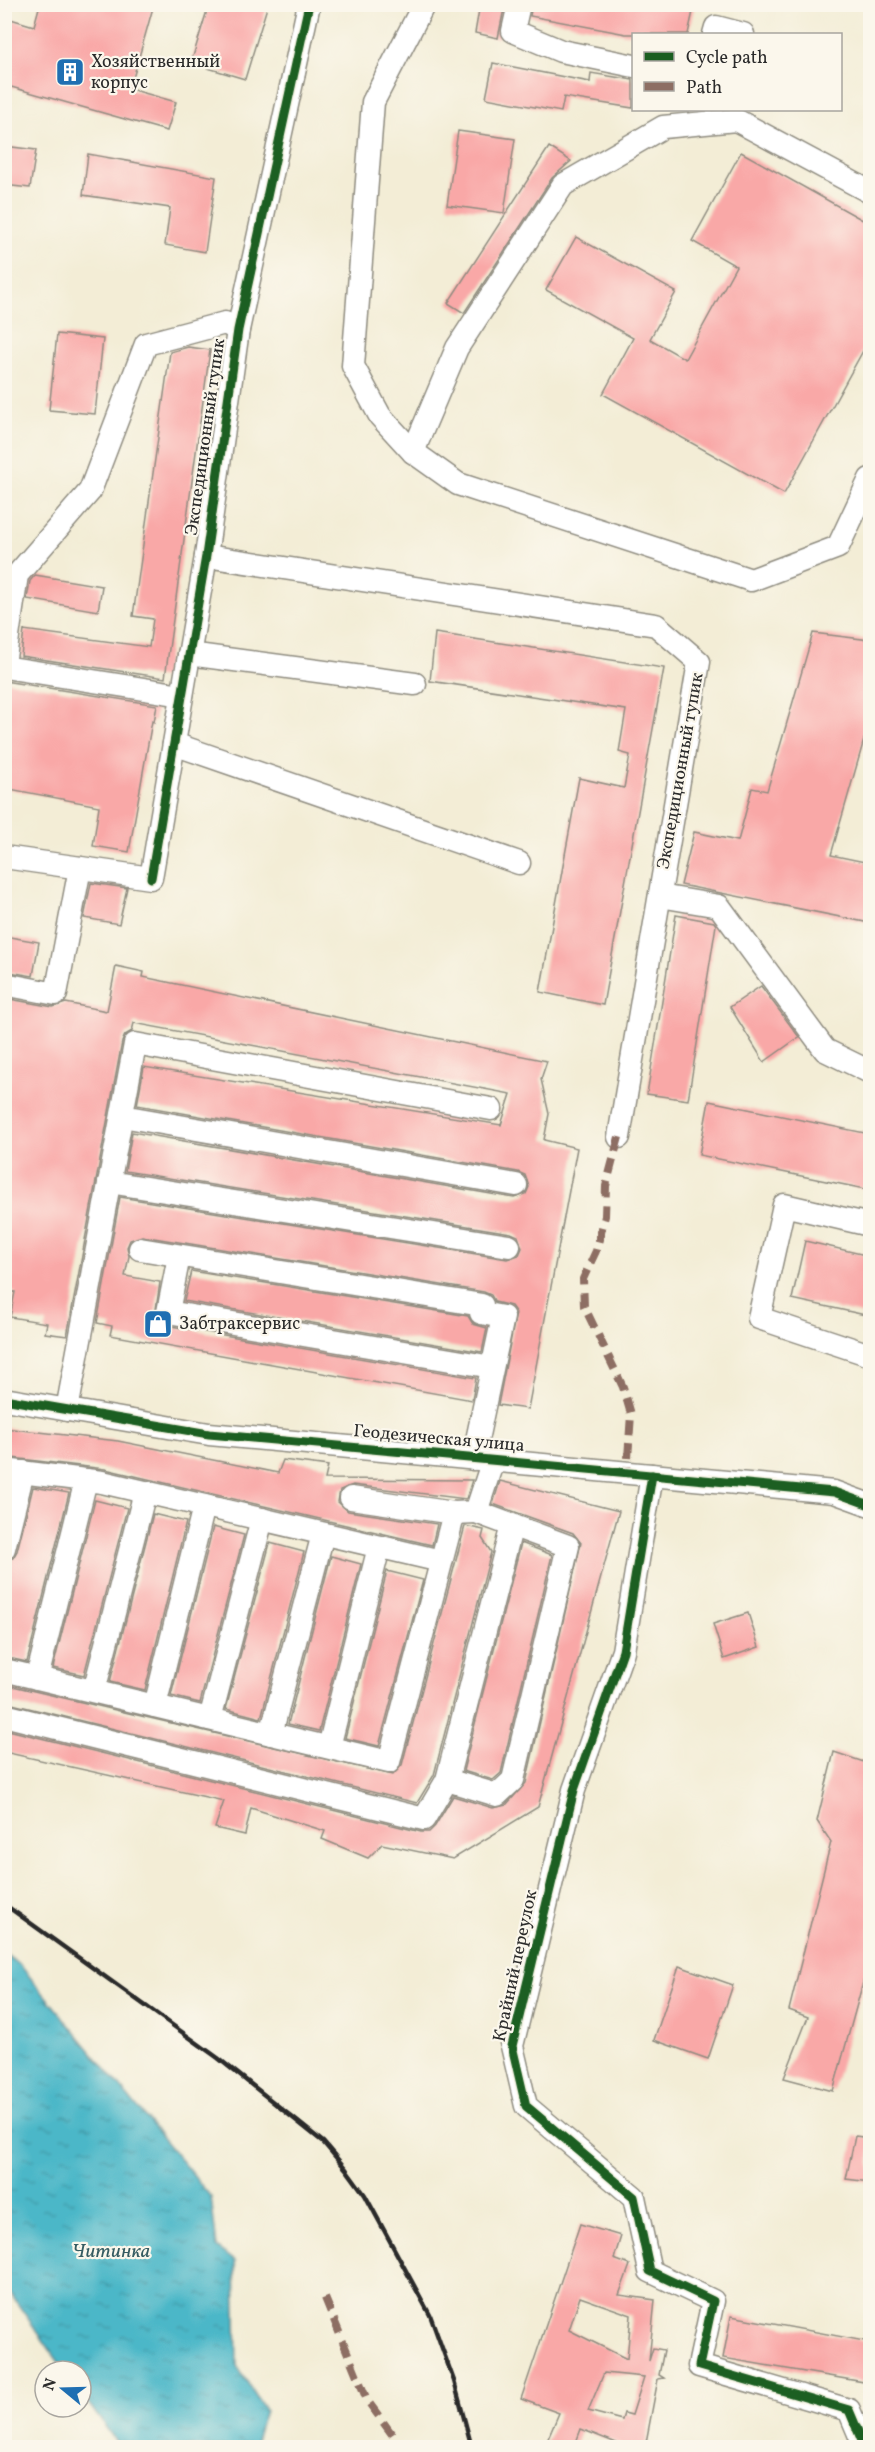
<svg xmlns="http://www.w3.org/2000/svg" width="875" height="2452" viewBox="0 0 875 2452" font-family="Vollkorn,serif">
  <defs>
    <pattern id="water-ripples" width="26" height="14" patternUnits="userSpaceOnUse" patternTransform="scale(1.5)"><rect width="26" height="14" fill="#4bb7c8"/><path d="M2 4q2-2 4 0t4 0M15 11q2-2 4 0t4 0" fill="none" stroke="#3f95a3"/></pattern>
  </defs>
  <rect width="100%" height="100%" fill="#fbf7ec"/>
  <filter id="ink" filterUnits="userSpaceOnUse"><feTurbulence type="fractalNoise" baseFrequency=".0167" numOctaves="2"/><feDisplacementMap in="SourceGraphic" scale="12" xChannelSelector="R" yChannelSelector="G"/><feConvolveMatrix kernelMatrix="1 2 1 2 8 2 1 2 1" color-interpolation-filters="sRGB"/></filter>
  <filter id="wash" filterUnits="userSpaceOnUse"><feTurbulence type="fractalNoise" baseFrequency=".008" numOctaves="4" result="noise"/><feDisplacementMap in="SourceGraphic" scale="24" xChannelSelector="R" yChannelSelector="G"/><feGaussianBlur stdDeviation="1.35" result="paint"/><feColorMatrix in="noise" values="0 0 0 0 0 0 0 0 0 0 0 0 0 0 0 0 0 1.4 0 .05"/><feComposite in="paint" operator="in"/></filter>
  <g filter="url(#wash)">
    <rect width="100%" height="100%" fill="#f3edd6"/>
    <path fill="url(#water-ripples)" stroke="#3b717a" stroke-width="1.5" d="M5,1954l15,11 191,232 6,50 18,14 2,105 28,44 -11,37h-134l-39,-54v-22h-16l-60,-85z"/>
    <g id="blocks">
      <g fill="#f9a8a7" fill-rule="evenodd">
        <path d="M40,4h114l-24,85 46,13 -9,29 -163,-46v-68l30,9z"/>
        <path d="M209,4h59l-23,75 -54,-16z"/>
        <path d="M480,4h25l-7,34 -23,-5z"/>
        <path d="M532,4h149l13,3 -6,27h-62l-96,-18z"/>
        <path d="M493,63l97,19 1,-9 42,7v28l-69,-11 -3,15 -75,-14z"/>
        <path d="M458,131l57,8 -11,74 -57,-8z"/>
        <path d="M4,146l32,4 -6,38 -26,-3z"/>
        <path d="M549,147l22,14 -19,17 -88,135 -16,-10z"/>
        <path d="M741,152l129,72v114l-86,156 -181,-100 30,-56 -87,-48 30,-53 100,55 -26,47 35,20 51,-93 -44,-25z"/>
        <path d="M88,154l128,23 -11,75 -40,-7 5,-37 -87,-13z"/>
        <path d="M57,334l46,5 -8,75 -46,-4z"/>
        <path d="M188,347l22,3 -45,328 -144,-22 3,-26 125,17 4,-28 -20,-3 37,-264z"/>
        <path d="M35,575l67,11 -4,25 -71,-12 3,-18z"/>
        <path d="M435,633l229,35 -61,337 -63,-13 39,-214 45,10 6,-33 -11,-3 7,-42 -196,-29z"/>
        <path d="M813,633l57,7v79l-39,136 39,8v60l-189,-38 13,-53 44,9 14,-53 15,3z"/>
        <path d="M4,681l153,24 -3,17 -2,-1 -23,131 -36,-6 6,-40 -95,-18z"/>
        <path d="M91,883l36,5 -8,36 -35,-6z"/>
        <path d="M676,915l38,7 2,3 -28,175 -41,-6z"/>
        <path d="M4,936l35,6 -6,34 -29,-5z"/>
        <path d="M116,966l28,6 -1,5 404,84 -6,18 8,35 -5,26 33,8 -49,261 -30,-4 18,-92 -5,-7 -16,-4 -4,-7 -7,-3 -342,-56 -12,4 -3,7 2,9 -4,20 35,6 -5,34 10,9 311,53 -4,22 -362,-65 2,-9 -15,-3 23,-126 387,62 12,-4 3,-7 -4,-12 -7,-3 -386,-62 7,-39 382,66 12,-4 3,-7 -4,-12 -7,-3 -381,-67 7,-38 357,58 10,-31 -377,-71 -2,8 -7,4 -3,7 -55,294 -22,-3 2,-10 -37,-6 5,-25 -11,-1v-293l49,9 13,-4 41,8z"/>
        <path d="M761,986l38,51 -35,25 -34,-55z"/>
        <path d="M709,1101l161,33v56l-171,-35z"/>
        <path d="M805,1241l65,15v60l-78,-17z"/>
        <path d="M191,1271l277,45 5,8 14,4 -5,24 -298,-51z"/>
        <path d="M4,1428l114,13 160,32 5,-13 45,6 -3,13 147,1 -6,19 -113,-14 -13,5 -2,12 10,9 89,13 -5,21 -327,-76 -101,-12z"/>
        <path d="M500,1481l119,30 -81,296 -85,52 -71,-15 -14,14 -46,-19 3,-8 -74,-23 -6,27 -30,-7 9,-27 -220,-49v-23l417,103h8l6,-6 18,-30 40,12 13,-3 20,-22 55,-240 -8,-10 -80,-29z"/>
        <path d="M33,1487l36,6 -42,169 -23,-5v-62l7,-24 -7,-1v-9l9,-3 4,-7z"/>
        <path d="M95,1500l32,8 -43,167 -31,-7z"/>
        <path d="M153,1514l33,8 -41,168 -35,-8z"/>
        <path d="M465,1526l19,4 -2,8 9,14 -57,223 -17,28 -413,-101v-18l389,91 9,-10z"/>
        <path d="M213,1527l31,8 -44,168 -29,-7z"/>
        <path d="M270,1543l34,9 -43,166 -35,-9z"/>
        <path d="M521,1543l31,12 -51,218 -8,7 -30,-9z"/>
        <path d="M331,1556l30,8 -42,167 -31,-7z"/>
        <path d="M387,1571l36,9 -44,166 -34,-8z"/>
        <path d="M748,1613l11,34 -35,12 -11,-35z"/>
        <path d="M834,1752l36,12v193l-37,134 -49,-13 24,-61 -19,-7 42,-168 -14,-21z"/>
        <path d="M679,1966l54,19 -25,74 -54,-19z"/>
        <path d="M855,2136l15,2v44l-24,-3z"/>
        <path d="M580,2224l41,12 -7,23 16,6 -11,30 36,5 -6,61 4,-13 11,2 -5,25 5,3 -6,1 -13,69h-16l-48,-19 -7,19h-30l15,-35 -38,-14zM580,2297l51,18 -4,44 -58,-29zM604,2373l40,4 -12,38 -8,-2 -2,7 -34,-9z"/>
        <path d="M731,2316l139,26v41l-147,-25z"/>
      </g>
    </g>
  </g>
  <g filter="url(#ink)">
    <use href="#blocks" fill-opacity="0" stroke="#8f8c80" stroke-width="1.5"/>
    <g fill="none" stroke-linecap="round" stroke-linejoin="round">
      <g stroke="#8f8c80" stroke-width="25">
        <g id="minor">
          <path d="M424,4l-51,98 -20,264 27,50 33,36 45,32 293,96 87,-33 32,-68"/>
          <path d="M519,4l-6,27 48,20 73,15"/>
          <path d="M714,34l2,-7 27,7"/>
          <path d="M413,452l44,-104 106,-163 100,-58 73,-7 134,72"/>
          <path d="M206,556l450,69 43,37 -80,475"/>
          <path d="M189,654l226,30"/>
          <path d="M4,664l13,-89 73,-84 56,-147 79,-21 13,7"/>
          <path d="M4,667l178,28"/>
          <path d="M174,744l345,119"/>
          <path d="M4,857l147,21 55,-322 32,-226 71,-326"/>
          <path d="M660,896l59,10 106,144 45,22"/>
          <path d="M4,984l52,10 24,-126"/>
          <path d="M122,1116l394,69"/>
          <path d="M109,1182l400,64"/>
          <path d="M870,1225l-86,-20 -25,113 111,37"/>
          <path d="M140,1249l342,56 -1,8 22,4 -30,142"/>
          <path d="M179,1256l-11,56 324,55"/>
          <path d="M4,1399l205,35 625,58 36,13"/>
          <path d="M67,1410l68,-366 356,65"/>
          <path d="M4,1470l98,12 339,79"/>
          <path d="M652,1475l-29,176 -49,139 -62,256 14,60 108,91 16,74 63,30 -14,65 150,44 16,38"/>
          <path d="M351,1498l103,15"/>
          <path d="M4,1548l19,-76"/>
          <path d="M4,1670l385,92 65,-249 22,-1 17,-52"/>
          <path d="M37,1678l49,-198"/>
          <path d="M94,1691l51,-199"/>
          <path d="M155,1706l49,-200"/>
          <path d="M4,1715l420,104 23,-39 50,15 16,-15 55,-234 -92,-34"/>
          <path d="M210,1719l52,-200"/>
          <path d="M271,1734l52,-200"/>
          <path d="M329,1747l50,-200"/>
          <path d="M447,1780l65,-255"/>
        </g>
      </g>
      <use href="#minor" stroke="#fff" stroke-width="22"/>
      <path stroke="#2b2b2b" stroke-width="4.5" d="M4,1904l214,154 105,84 23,27 19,26 65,120 24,66 18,67"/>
      <g stroke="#8d6e63" stroke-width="8" stroke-dasharray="15 8" stroke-linecap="butt">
        <path d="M619,1137l-13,49 -1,30 -9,35 -13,28 1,27 39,81 8,27 -4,59"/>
        <path d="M325,2298l42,102 35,48"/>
      </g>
      <g stroke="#fbf7ec" stroke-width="13">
        <g id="cycleway">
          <path d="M151,878l55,-322 32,-226 71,-326"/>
          <path d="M4,1399l205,35 625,58 36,13"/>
          <path d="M652,1475l-29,176 -49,139 -62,256 14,60 108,91 16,74 63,30 -14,65 150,44 16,38"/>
        </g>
      </g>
      <use href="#cycleway" stroke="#1b5e20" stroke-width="9"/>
    </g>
  </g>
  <defs>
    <g id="building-square" transform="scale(1.5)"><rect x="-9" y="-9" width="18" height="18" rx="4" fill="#1f6fb2" stroke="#fbf7ec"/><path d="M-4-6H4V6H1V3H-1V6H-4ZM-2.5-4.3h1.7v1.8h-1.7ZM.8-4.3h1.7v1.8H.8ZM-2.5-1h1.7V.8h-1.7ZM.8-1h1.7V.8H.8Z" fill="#fff"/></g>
    <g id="shop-square" transform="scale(1.5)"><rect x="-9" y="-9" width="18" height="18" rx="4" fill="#1f6fb2" stroke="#fbf7ec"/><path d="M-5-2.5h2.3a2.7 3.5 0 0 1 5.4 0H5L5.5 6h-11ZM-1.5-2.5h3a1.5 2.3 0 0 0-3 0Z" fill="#fff"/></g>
  </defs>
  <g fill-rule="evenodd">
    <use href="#building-square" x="70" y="72"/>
    <use href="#shop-square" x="158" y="1324"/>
  </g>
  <g text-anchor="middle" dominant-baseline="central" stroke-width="4.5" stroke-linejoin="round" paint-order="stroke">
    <g font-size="18" fill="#2b2b2b" stroke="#fbf7ec" text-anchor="start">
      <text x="91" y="62">Хозяйственный<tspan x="91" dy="21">корпус</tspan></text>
      <text x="179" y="1324">Забтраксервис</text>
    </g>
    <g font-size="18" fill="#2b2b2b" stroke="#fbf7ec">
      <text transform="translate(206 437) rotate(-82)">Экспедиционный тупик</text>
      <text transform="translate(681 771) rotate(-80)">Экспедиционный тупик</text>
      <text transform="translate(439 1439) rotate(5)">Геодезическая улица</text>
      <text transform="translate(516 1966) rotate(-78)">Крайний переулок</text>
    </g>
    <g font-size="20" font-style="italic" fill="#365c62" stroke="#fbf7ec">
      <text x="111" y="2252">Читинка</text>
    </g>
  </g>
  <rect width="875" height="2452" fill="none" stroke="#fbf7ec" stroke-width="24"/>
  <rect x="632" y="33" width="210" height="78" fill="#fbf7ec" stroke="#a8a59f" stroke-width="1.5"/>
  <rect x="644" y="52" width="30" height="9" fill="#1b5e20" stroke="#a8a59f" stroke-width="1.5"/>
  <text x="686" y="63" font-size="18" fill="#2b2b2b">Cycle path</text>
  <rect x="644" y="82" width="30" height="9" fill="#8d6e63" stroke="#a8a59f" stroke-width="1.5"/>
  <text x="686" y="93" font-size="18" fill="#2b2b2b">Path</text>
  <g transform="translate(63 2389) rotate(289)"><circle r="28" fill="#fbf7ec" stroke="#a8a59f" stroke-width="1.5"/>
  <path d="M0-4.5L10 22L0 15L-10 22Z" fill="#1f6fb2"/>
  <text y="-9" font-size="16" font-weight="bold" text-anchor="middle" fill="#2b2b2b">N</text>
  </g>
</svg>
